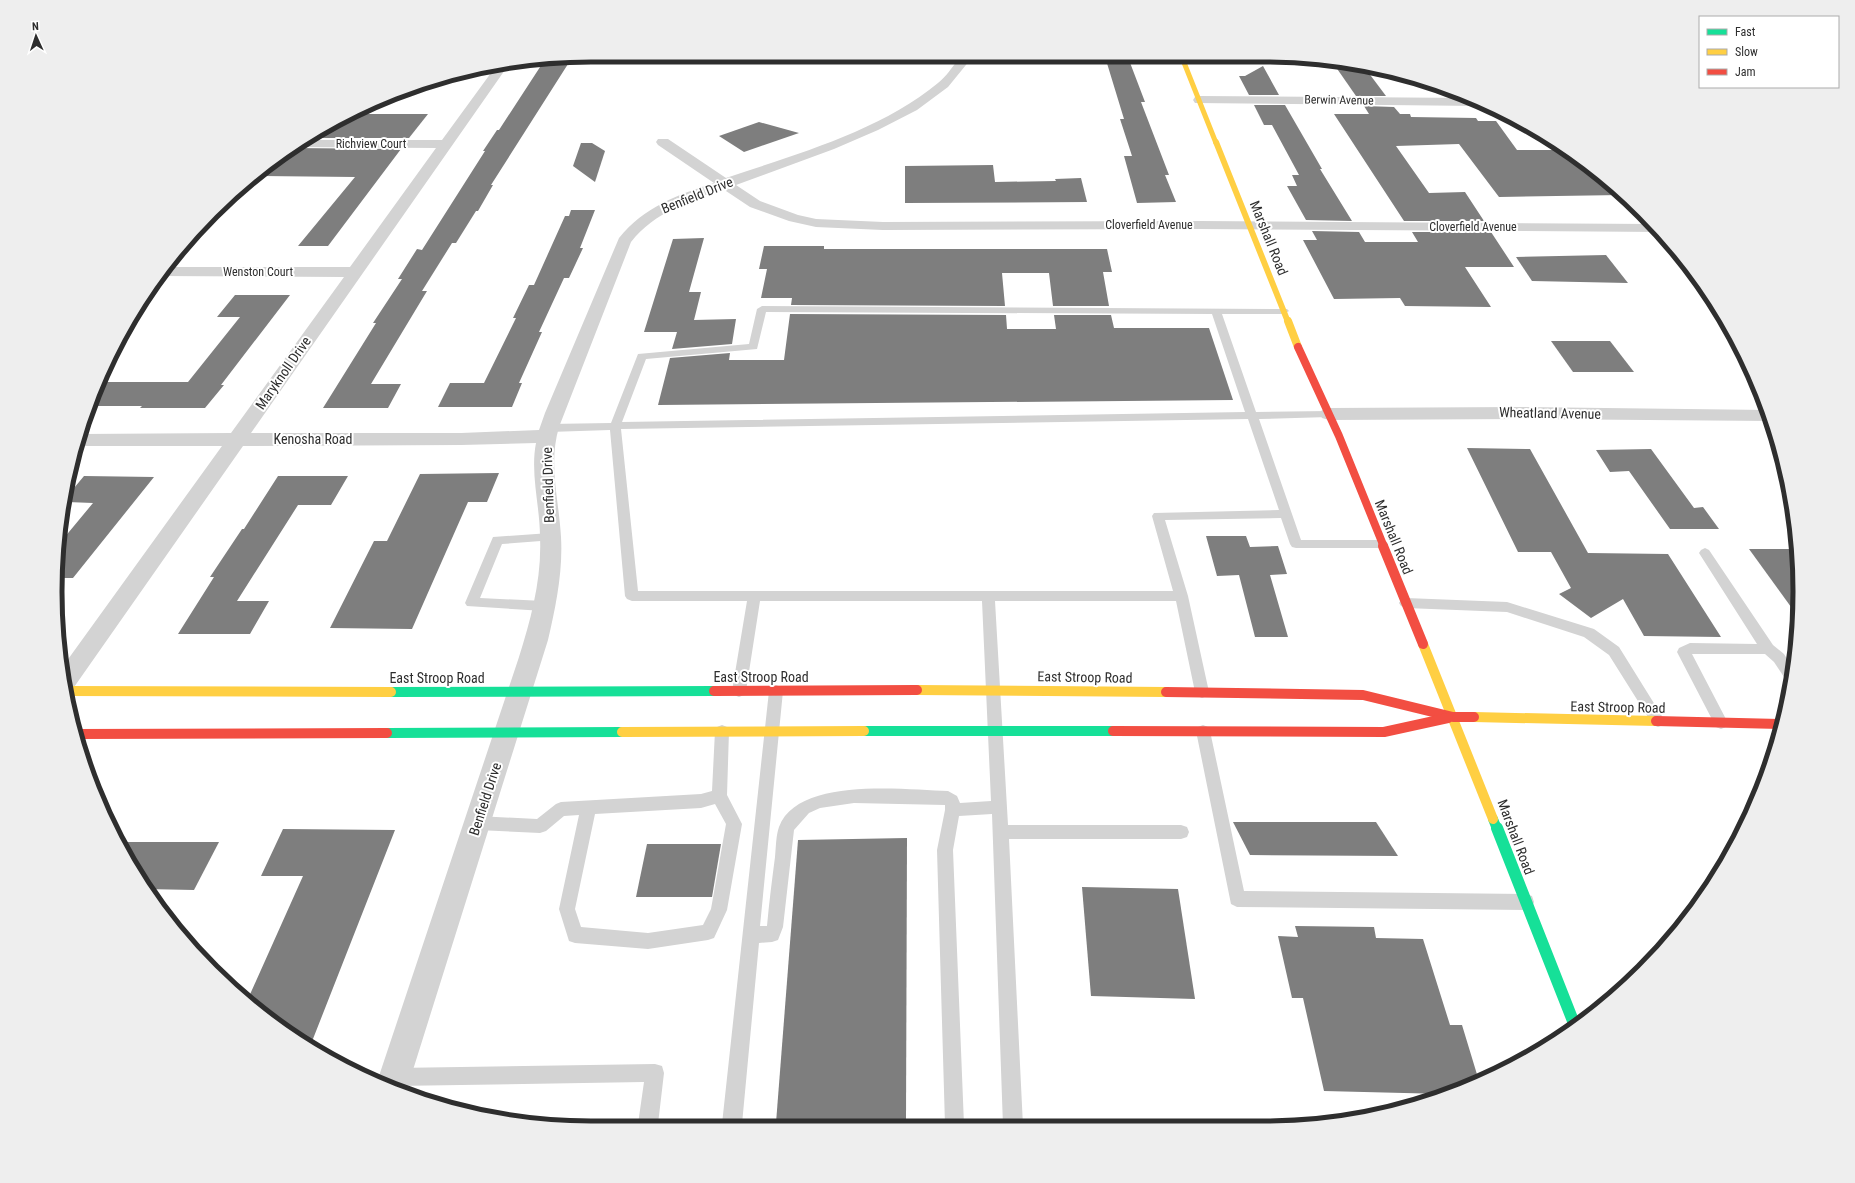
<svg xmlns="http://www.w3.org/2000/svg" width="1855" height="1183" viewBox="0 0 1855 1183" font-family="'Roboto Condensed',sans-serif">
  <rect width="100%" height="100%" fill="#fff"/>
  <g fill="#7e7e7e">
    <path d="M1106,60h23l16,42h-4l28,73h-4l11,27 -39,1 -13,-47h8l-12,-37h4z"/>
    <path d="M1331,60l34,8 21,28h-30z"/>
    <path d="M542,64h26l-77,121h2l-15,26h-2l-20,32h-4l-30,48h5l-56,93h30l-13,24h-65l53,-85h-3l29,-44h-4l19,-30 5,1 63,-99h-2l14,-21h2z"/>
    <path d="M1263,66l16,29h-30l-10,-19h6z"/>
    <path d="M1254,105h31l37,64h-2l32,52 -46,-1 -19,-34h10l-5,-11h7l-27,-50h-8z"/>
    <path d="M1364,106l30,1 6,7h10l1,3 65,1 2,3h18l21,29h46l27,16 31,29 -122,2 -40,-53 -63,2 33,47 36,-1 19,29h-80l-70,-107h35z"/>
    <path d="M358,114h70l-19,24h-101z"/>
    <path d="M759,122l40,11 -55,19 -25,-16z"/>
    <path d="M581,143h11l13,8 -10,31 -22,-16z"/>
    <path d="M291,148h1l109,1 -73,97h-30l57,-69 -94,-1 18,-19z"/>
    <path d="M993,165l2,17 61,-1 -1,-2 26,-1 6,24 -182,1v-37z"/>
    <path d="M571,210h24l-15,38h3l-14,30h-5l-25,54h3l-23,51h3l-10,24h-74l12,-24h34l32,-65h-3l16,-33h5l31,-69h4z"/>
    <path d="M1312,231l47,1 6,10h53l-6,-10h79l23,35h-49l26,40 -86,-1 -5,-8 -66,1 -31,-59h14z"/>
    <path d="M704,238l-15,54h12l-7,28 42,-1 -4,25 -60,5 5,-17h-33l29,-93z"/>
    <path d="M764,246h60v3h283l5,23h-9l6,34h-56l-4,-33h-47l3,33 -214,-1 1,-7h-31l6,-29h-8z"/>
    <path d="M1606,255l22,28 -96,-2 -16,-24z"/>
    <path d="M235,295h55l-69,90h3l-19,23h-65l2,-2h-52l10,-24h88l52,-65h-23z"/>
    <path d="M790,314l216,1 1,14h49l-2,-14h57l3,13h95l24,72 -575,5 12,-47 60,-5 -1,7h55z"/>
    <path d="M1551,341h59l24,31h-61z"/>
    <path d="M1467,448l63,1 58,104 80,1 53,83 -77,-1 -21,-37 -32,19 -32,-24 12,-6 -20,-36h-33z"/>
    <path d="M1651,449l43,59 9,-1 16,22h-49l-41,-58 -19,1 -14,-22z"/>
    <path d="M499,473l-12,29h-19l-56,127 -82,-1 44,-87h13l33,-67z"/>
    <path d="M84,476l70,1 -81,101h-16l-1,-21 3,-13 34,-41 -26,-1 2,-8z"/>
    <path d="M278,476h70l-17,29h-33l-61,96h32l-19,33h-72l36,-57h-4l32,-48h2z"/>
    <path d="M1206,536h40l4,11 28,-1 9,28 -17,1 18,62h-33l-16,-62 -22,1z"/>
    <path d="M1749,549h47l3,69z"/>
    <path d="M1233,822h143l22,34 -148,-1z"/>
    <path d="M283,829l112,1 -84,214 -46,-27 -18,-16 56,-125h-42z"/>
    <path d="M907,838l-1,283 -130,2 22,-283z"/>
    <path d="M120,842h99l-25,48 -49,-1z"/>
    <path d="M647,844h74l-9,53h-76z"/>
    <path d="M1082,887l96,2 17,110 -104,-3z"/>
    <path d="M1295,926l79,1 2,11 47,1 27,86h12l17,56 -35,13 -120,-3 -21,-93h-11l-14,-62 20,1z"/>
  </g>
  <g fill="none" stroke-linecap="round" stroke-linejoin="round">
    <g fill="#d3d3d3" fill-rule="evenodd">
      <path d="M762,306l525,3 2,2 -5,3h-62l34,98 73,-1 5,3 -5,3 -70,2 42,121h81l4,1 2,3 -2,3 -4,1h-86l-4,-1 -2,-3 -9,-26 -116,2 23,76 21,96 -2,4 -5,2 -5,-2 -2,-4 -19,-91h-181l13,224h173l6,2 2,5 -2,5 -6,2h-172l14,287h-20l-11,-312 -33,2 -6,34 11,275h-19l-8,-275 8,-40v-5l-91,-2 -34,5 -11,5 -15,17 -11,97 -5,13 -6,2 -13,1 -17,181h-20l47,-433 2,-4 5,-2 5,2 2,4 -23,235h7c2,-23 5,-46 8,-69 1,-10 1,-22 4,-30 19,-51 126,-37 169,-36l9,5 3,7 31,-2 -9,-200h-222l-14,90 -2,4 -5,2 -5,-2 -2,-4 15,-90h-115l-5,-2 -2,-3 -15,-166 -61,2 -6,-4 6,-4 62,-1 27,-69 111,-10 8,-35zM766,312l446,2 33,98 -623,10 24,-63 111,-10zM1248,419l31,91 -125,3 -2,3 21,75h-535l-17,-162z"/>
      <path d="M550,533l4,1 2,3 -2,3 -52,4 -22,54 64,3 5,1 2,4 -2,4 -5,1 -77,-5 -2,-3 28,-66z"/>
      <path d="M1705,548l4,2 64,95 11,9 8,13 -2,14 -4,-1 -12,-18 -9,-8h-73l36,69 -2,4 -5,2 -5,-2 -39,-75 2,-4 11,-5 67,1 -58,-91 2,-3z"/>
      <path d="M1406,598l101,4 87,27 25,18 46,74 -2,4 -5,2 -5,-2 -44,-70 -25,-18 -77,-25 -101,-4 -5,-2 -2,-3 2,-3z"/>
      <path d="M722,725l5,2 2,4 -2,64 15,29 -15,86 -13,28 -6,2 -60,9 -73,-6 -6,-2 -10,-32 20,-94 -15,1 -18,15 -6,2 -63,-3 -6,-2 -2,-5 2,-5 6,-2 60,3 19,-15 5,-2 140,-8 11,-3 3,-60 2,-4zM715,804l11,20 -15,85 -8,16 -55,8 -67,-6 -6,-18 20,-95 106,-6z"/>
      <path d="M1203,725l5,2 2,4 34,160 282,3 6,2 2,6 -2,6 -6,2 -289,-3 -6,-3 -35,-173 2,-4z"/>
      <path d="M655,1064l7,2 2,7 -6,51h-20l6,-42 -249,4 -7,-2 -2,-7 2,-7 7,-2z"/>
    </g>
    <g fill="#d3d3d3" fill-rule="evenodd">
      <path d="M958,60h12l-22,27 -31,23 -39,20 -44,19 -98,36 24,16 38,14 18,4 67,3 316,-1 454,3 8,8 -462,-3 -316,1 -67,-3 -27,-6 -39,-14 -27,-18c-34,12 -68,23 -92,53l-72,185c-11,37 0,73 2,110 2,34 -5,69 -13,103l-141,449 -2,3 -19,-5 -9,-5 142,-425c12,-38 23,-79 21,-120 0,-31 -10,-63 -4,-94l-75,2 -218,1 -171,244 -6,2 -5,-23 161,-223h-143l2,-12 150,-1 113,-156 -186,-1 6,-9h186l86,-119 -144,-1 13,-7h137l54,-74 12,-3 -1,4 -256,366h210l78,-3 6,-17 74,-175c25,-31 58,-43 95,-55l-56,-38 -2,-3 2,-3h10l58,39c71,-24 154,-47 212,-95 8,-6 14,-16 20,-23z"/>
      <path d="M1199,96l274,2 11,6 -5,2 -284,-3 -2,-3 2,-3z"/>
      <path d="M1519,407l248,3 5,11 -253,-2 -190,1 -7,-2 -2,-4 2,-4 7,-2z"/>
    </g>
    <g stroke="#16e098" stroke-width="10">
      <path d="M391,692l323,-1"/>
      <path d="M864,731h249"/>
      <path d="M387,733l235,-1"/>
      <path d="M1493,819l4,10"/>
    </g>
    <path stroke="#16e098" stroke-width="12" d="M1497,828l78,198"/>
    <path stroke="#ffcf43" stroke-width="5" d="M1183,60l33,83"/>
    <path stroke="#ffcf43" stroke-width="6" d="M1216,142l72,180"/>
    <path stroke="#ffcf43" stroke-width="8" d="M1288,321l10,26"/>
    <g stroke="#ffcf43" stroke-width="10">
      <path d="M1423,644l70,175"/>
      <path d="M917,690l249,2"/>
      <path d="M66,691l325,1"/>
      <path d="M1474,717l182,4"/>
      <path d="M622,732l242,-1"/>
    </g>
    <path stroke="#f24e42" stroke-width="8" d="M1298,347l41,89 45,111"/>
    <g stroke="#f24e42" stroke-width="10">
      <path d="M1383,546l40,98"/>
      <path d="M714,691l203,-1"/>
      <path d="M1166,692l197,3 90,22h21"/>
      <path d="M1656,721l127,3"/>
      <path d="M1113,731l271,1 64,-14"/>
      <path d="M75,734l312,-1"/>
    </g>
  </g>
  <g text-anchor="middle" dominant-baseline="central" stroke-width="4" stroke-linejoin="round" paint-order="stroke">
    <g font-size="12" fill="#2e2e2e" stroke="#fff">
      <text transform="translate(1339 100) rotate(1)">Berwin Avenue</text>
      <text x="371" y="144">Richview Court</text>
      <text x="1149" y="225">Cloverfield Avenue</text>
      <text x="1473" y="227">Cloverfield Avenue</text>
      <text x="258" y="272">Wenston Court</text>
    </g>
    <g font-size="14" fill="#2e2e2e" stroke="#fff">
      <text transform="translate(697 195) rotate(-22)">Benfield Drive</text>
      <text transform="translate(1269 238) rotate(68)">Marshall Road</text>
      <text transform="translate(283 373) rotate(-55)">Maryknoll Drive</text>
      <text transform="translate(1550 413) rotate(1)">Wheatland Avenue</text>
      <text x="313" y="439">Kenosha Road</text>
      <text transform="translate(548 485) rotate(-92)">Benfield Drive</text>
      <text transform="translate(1394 537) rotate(68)">Marshall Road</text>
      <text x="761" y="677">East Stroop Road</text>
      <text transform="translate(1085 677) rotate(1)">East Stroop Road</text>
      <text x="437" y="678">East Stroop Road</text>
      <text transform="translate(1618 707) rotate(1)">East Stroop Road</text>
      <text transform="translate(485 799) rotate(-72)">Benfield Drive</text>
      <text transform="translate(1516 837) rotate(69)">Marshall Road</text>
    </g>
  </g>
  <path d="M0 0H1855V1183H0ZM591 62H1264A529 529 0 0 1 1793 591V592A529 529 0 0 1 1264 1121H591A529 529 0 0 1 62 592V591A529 529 0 0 1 591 62Z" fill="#eee" fill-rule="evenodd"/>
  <path fill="none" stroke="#2e2e2e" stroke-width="5" d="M591 62H1264A529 529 0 0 1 1793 591V592A529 529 0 0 1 1264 1121H591A529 529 0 0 1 62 592V591A529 529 0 0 1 591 62Z"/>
  <rect x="1699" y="16" width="140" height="72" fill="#ffffff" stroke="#ababab"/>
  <rect x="1707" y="29" width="20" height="6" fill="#16e098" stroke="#ababab"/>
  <text x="1735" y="36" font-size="12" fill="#2e2e2e">Fast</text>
  <rect x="1707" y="49" width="20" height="6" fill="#ffcf43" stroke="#ababab"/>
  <text x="1735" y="56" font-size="12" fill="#2e2e2e">Slow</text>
  <rect x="1707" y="69" width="20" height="6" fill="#f24e42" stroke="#ababab"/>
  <text x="1735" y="76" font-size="12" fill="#2e2e2e">Jam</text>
  <g transform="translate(36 36) rotate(357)" stroke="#ffffff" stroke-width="3" paint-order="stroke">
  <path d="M0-3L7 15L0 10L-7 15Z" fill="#2e2e2e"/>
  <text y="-6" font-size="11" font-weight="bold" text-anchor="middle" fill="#2e2e2e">N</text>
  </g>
</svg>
